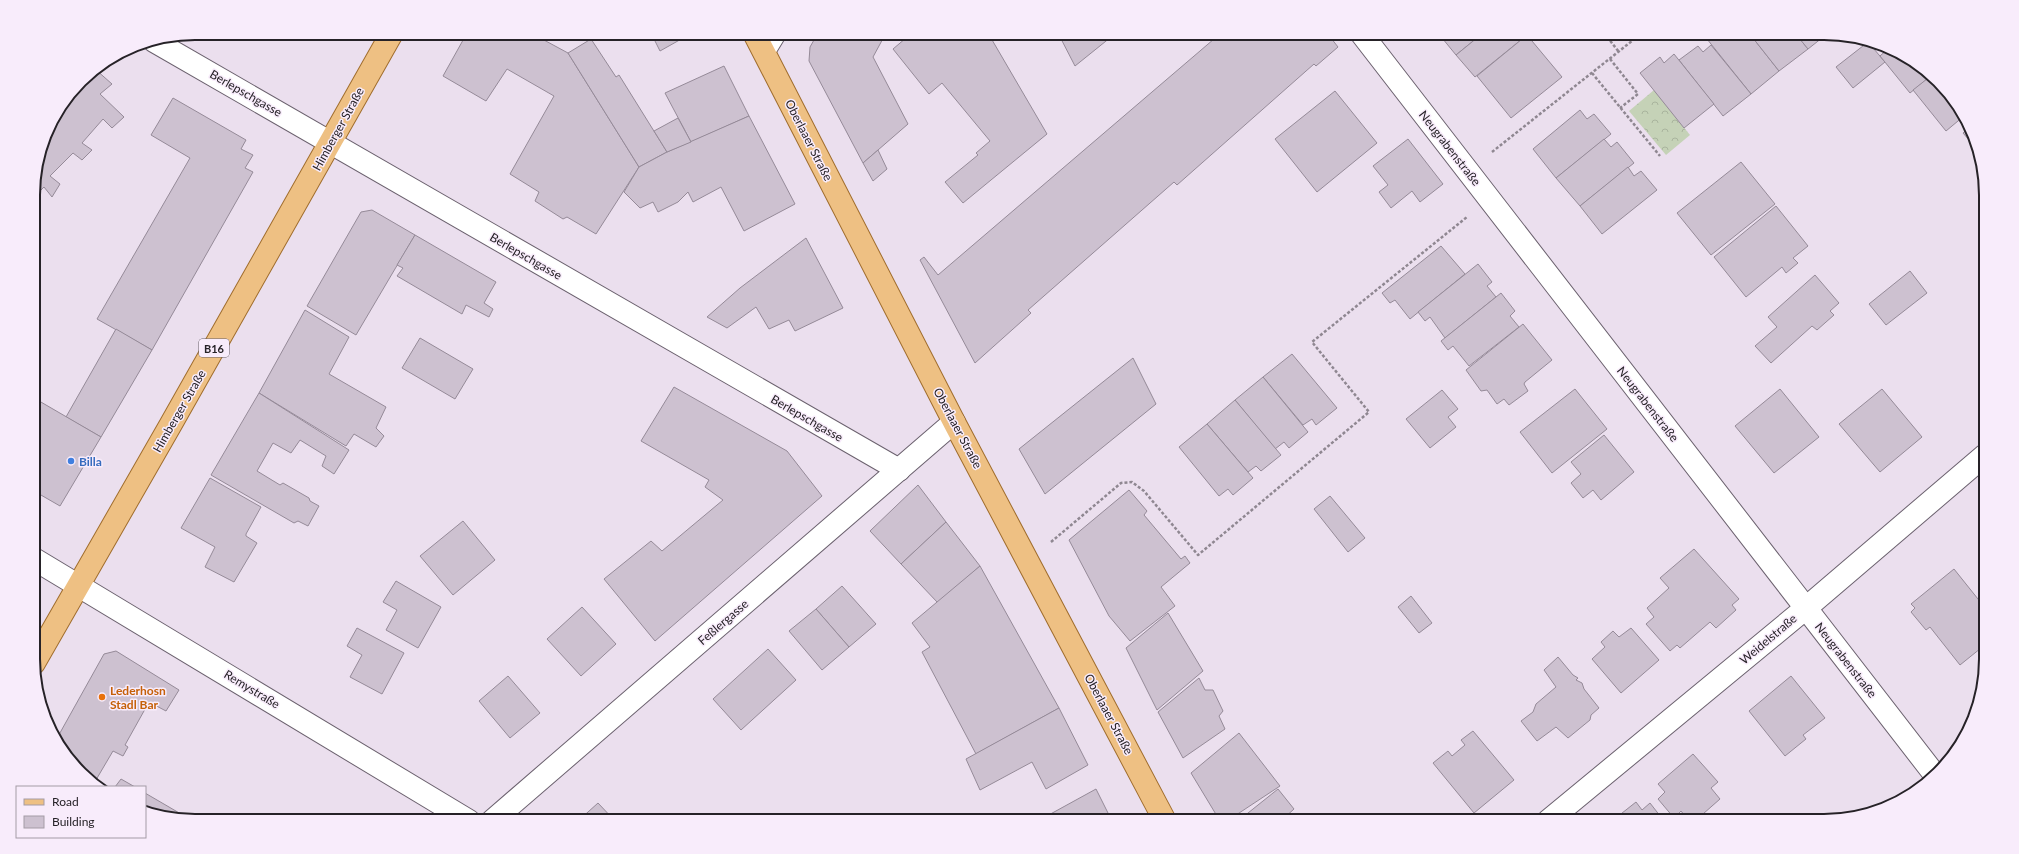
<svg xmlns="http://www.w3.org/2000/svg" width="2019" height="854" viewBox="0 0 2019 854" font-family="Lato,sans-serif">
  <defs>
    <pattern id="park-crowns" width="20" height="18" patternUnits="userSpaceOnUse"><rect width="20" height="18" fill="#c5d2b7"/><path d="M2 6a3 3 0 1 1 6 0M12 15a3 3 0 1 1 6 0" fill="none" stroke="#a9b49d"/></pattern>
  </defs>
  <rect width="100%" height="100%" fill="#ebdfee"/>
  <path fill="url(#park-crowns)" d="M1654,90l36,45 -24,20 -37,-44z"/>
  <g fill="#cdc1d0" stroke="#958a98">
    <path d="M467,33h64l37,20 71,114 -43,67 -29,-17 -4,2 -28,-18 4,-9 -29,-18 44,-78 -47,-27 -21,32 -43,-25z"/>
    <path d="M651,33h41l-32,18z"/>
    <path d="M818,33h68l-13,24 35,67 -45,39 -54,-102 1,-14z"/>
    <path d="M902,33h86l59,101 -84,69 -18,-21 33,-27 -2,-2 14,-12 -48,-58 -13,11 -36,-45 13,-11z"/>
    <path d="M1058,33h58l-41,33z"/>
    <path d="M1221,33h106l11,14 -22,19 -2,-2 -137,121 -3,-3 -146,128 3,3 -56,50 -55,-103 4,-3 14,18z"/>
    <path d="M1438,33h45l-27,22z"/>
    <path d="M1483,33h42l2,2 -52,42 -19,-22z"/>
    <path d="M1714,33h35l30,38 -28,23 -44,-55z"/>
    <path d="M1749,33h46l13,16 -29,22z"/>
    <path d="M1795,33h29l3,1 -19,15z"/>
    <path d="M1527,35l35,42 -51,41 -34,-42z"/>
    <path d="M591,39l25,38 3,-2 48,77 -28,15 -71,-114z"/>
    <path d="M1868,42l17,20 -32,26 -17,-21z"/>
    <path d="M1711,45l40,49 -28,22 -44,-56 19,-14 5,6z"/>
    <path d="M1890,47l33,19 9,9 -22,18 -30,-37z"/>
    <path d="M1674,54l40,50 -30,24 -44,-55 20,-16 4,6z"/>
    <path d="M724,66l25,50 -58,26 -26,-49z"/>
    <path d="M95,69l17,15 -12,10 24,23 -12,11 -9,-9 -21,24 10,7 -10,10 -9,-7 -23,23 10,8 -8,13 -8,-10 -11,11v-14l17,-61 38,-50z"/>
    <path d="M1932,75l21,21 11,20 -18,15 -33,-41z"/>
    <path d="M1335,91l42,52 -60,49 -42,-53z"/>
    <path d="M173,98l73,42 -5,9 12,6 -8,13 8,4 -101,178 -55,-31 93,-161 -39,-23z"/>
    <path d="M1580,110l7,9 7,-5 17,20 -55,44 -23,-29z"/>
    <path d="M749,116l46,88 -51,27 -23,-44 -28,15 -5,-10 -10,10 -20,10 -5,-10 -13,6 -16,-16 15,-25 28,-15z"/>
    <path d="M678,118l13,24 -24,10 -13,-21z"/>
    <path d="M1970,127l7,19 -2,1 -12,-14z"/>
    <path d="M1408,139l35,45 -23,18 -8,-11 -21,17 -12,-16 9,-7 -15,-19z"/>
    <path d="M1604,139l7,8 6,-5 17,21 -54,43 -24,-28z"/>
    <path d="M878,150l9,19 -14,12 -10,-18z"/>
    <path d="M1741,162l34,42 -64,51 -34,-42z"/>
    <path d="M1628,167l6,9 7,-5 16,19 -55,44 -22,-28z"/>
    <path d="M1776,206l32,40 -15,12 5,5 -12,10 -4,-6 -36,30 -32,-40z"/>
    <path d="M372,210l43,25 -59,100 -49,-29 54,-94z"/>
    <path d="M415,235l81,47 -12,21 9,6 -4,8 -23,-12 -4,9 -65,-38 6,-8 -6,-3z"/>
    <path d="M806,238l37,70 -48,23 -6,-11 -20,9 -13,-22 -29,21 -20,-11 33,-29z"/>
    <path d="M1441,246l24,28 -55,45 -15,-19 -5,3 -8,-10z"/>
    <path d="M1478,264l14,18 -5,4 9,11 -51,41 -15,-21 -5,4 -7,-9z"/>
    <path d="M1910,271l17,22 -41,32 -17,-21z"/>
    <path d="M1815,275l24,28 -9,8 4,4 -17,15 -5,-4 -41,37 -16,-17 22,-19 -9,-10z"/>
    <path d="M1501,293l14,18 -5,5 9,11 -50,39 -16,-20 -5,4 -7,-9z"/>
    <path d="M305,310l44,27 -20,37 57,33 -10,21 8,8 -8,11 -22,-13 -8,12 -87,-53z"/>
    <path d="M1523,324l29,36 -27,22 -1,2 4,7 -19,14 -5,-6 -7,5 -10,-14 -6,1 -15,-21z"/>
    <path d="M116,329l36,21 -51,87 -35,-20z"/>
    <path d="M420,338l53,31 -18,30 -53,-31z"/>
    <path d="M1292,354l45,54 -21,17 -4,-6 -9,6 -40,-48z"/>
    <path d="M1133,358l23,46 -111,90 -26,-45z"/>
    <path d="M1263,377l45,55 -19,16 -5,-6 -9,7 -40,-49z"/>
    <path d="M674,387l113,64 35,45 -167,145 -51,-62 47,-38 11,10 61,-51 -18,-13 4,-7 -68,-39z"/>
    <path d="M1575,389l32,40 -55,44 -32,-41z"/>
    <path d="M1780,389l39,48 -45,36 -39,-47z"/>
    <path d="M1882,389l40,48 -42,35 -41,-48z"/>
    <path d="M1442,390l16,19 -10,8 8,10 -26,21 -24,-29z"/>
    <path d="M259,393l90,57 -15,24 -12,-8 4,-10 -26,-16 -9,13 -18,-10 -16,28 23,14 3,-2 26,15 1,3 9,5 -11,20 -10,-5 -4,2 -83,-48z"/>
    <path d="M34,398l67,39 -41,69 -26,-15z"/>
    <path d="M1235,400l46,55 -20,16 -5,-5 -8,6 -41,-48z"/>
    <path d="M1207,424l46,54 -20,17 -5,-6 -9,7 -40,-49z"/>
    <path d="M1604,435l30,37 -33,28 -8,-10 -10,8 -12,-15 10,-9 -10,-12z"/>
    <path d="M210,478l51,29 -15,27v2l11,7 -23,39 -29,-15 10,-20 -34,-19z"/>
    <path d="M918,485l28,37 -45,42 -31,-33z"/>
    <path d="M1129,490l18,21 -3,4 37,44 4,-3 5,7 -29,24 14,19 -45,35 -21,-25 -40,-76z"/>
    <path d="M1330,496l35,42 -17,14 -34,-43z"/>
    <path d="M463,521l32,39 -42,35 -33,-39z"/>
    <path d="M946,522l34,44 -42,37 -37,-39z"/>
    <path d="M1694,549l45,50 -7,6 4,5 -20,18 -6,-6 -30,26 -3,-3 -7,6 -24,-27 8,-7 -7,-9 22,-20 -9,-10z"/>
    <path d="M980,566l79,142 -83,46 -54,-102 8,-5 -18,-24z"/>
    <path d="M1954,569l32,40v35l-26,21 -30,-38 -4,3 -15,-18 4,-4 -4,-4z"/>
    <path d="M396,581l45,26 -23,41 -32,-18 11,-20 -14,-8z"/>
    <path d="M842,586l34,38 -27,23 -33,-38z"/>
    <path d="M1411,596l21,27 -13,10 -21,-26z"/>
    <path d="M582,607l34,37 -35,32 -34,-37z"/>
    <path d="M816,609l33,38 -27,23 -33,-39z"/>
    <path d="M1168,613l35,58 -46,39 -31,-62z"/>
    <path d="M357,628l47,25 -22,41 -32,-17 12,-22 -15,-9z"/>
    <path d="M1631,628l28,32 -38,33 -29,-34 13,-12 -4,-5 12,-11 6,6z"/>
    <path d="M768,649l28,31 -55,50 -28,-31z"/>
    <path d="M116,651l63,39 -13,21 -17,-9 -24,43 3,2 -5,9 -10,-5 -20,34 -26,-27 -11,-18 48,-86z"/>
    <path d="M1558,657l15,18 5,3 -2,2 6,3 2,6 15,19 -8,7 -1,5 -22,18 -12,-11 -19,14 -16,-20 12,-9 3,-8 20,-17 -12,-17z"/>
    <path d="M508,676l32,37 -30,25 -31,-37z"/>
    <path d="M1791,676l34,42 -22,17 3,4 -21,17 -36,-45z"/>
    <path d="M1199,678l6,12h8l10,21 -4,5 6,13 -42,29 -25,-46z"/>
    <path d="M1059,708l29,57 -42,24 -14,-27 -52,28 -14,-31z"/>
    <path d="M1473,731l41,49 -40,33 -41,-50 15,-12 4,5 13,-11 -4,-5z"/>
    <path d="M1239,733l41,53 -53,35h-7l-29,-48z"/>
    <path d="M1693,754l25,28 -7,6 9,11 -25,22h-6l-8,-10 -7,7 -16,-19 7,-7 -7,-8z"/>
    <path d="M121,779l14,8h-20z"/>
    <path d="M1096,789l16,32h-64l-3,-4z"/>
    <path d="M1278,789l16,20 -11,10 1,2h-46z"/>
    <path d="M145,793l48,28 -48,-10z"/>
    <path d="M1636,802l6,8 8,-7 14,18h-52z"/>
    <path d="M598,803l17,18h-37z"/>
  </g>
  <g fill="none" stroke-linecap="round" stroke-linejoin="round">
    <g stroke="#6b616e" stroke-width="24">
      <g id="minor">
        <path d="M1361,33l574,742"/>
        <path d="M154,41l745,429"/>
        <path d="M764,51l11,-18"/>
        <path d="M34,559l435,262"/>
        <path d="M492,821l462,-399"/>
        <path d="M1548,821l258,-213 179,-153"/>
      </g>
    </g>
    <g stroke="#a06d2d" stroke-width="24">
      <g id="major">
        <path d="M754,33l200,389 211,399"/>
        <path d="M34,663l137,-239 221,-391"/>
      </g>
    </g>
    <g stroke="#8f8791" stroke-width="2.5" stroke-dasharray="3 2" stroke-linecap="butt">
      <path d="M1604,33l15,19"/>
      <path d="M1610,59l28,35 -18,14"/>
      <path d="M1592,73l68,83"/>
      <path d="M1492,152l150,-119"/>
      <path d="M1051,542l70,-59 11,-1 12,9 54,64 171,-143 -57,-70 155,-125"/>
    </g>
    <use href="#minor" stroke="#fff" stroke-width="22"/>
    <use href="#major" stroke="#eec083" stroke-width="22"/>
  </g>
  <circle fill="#3f7fe0" stroke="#f8ecfb" stroke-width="1.5" cx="71" cy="461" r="4"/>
  <circle fill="#e8710a" stroke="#f8ecfb" stroke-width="1.5" cx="102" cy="697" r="4"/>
  <g text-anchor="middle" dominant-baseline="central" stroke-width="3" stroke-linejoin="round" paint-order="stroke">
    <rect fill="#f8ecfb" stroke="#655f67" stroke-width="1" x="199" y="339" width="30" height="18" rx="3"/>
    <g font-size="11" font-weight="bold" fill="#262227">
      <text x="214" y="348">B16</text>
    </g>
    <g font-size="12" fill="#262227" stroke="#f8ecfb">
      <text transform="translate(246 93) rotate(30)">Berlepschgasse</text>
      <text transform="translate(338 129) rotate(-61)">Himberger Straße</text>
      <text transform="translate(809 140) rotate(63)">Oberlaaer Straße</text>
      <text transform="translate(1450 148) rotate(52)">Neugrabenstraße</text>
      <text transform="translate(526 256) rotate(30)">Berlepschgasse</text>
      <text transform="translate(1648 404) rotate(52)">Neugrabenstraße</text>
      <text transform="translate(179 411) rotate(-60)">Himberger Straße</text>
      <text transform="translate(807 418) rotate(30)">Berlepschgasse</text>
      <text transform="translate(958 428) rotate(62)">Oberlaaer Straße</text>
      <text transform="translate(723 622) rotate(-41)">Feßlergasse</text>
      <text transform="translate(1768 639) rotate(-40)">Weidelstraße</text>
      <text transform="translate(1846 660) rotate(52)">Neugrabenstraße</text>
      <text transform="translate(252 689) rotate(31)">Remystraße</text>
      <text transform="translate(1109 714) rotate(62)">Oberlaaer Straße</text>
    </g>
    <g font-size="12" font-weight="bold" fill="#366cbe" stroke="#f8ecfb" text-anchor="start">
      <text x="79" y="461">Billa</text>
    </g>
    <g font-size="12" font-weight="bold" fill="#c56008" stroke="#f8ecfb" text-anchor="start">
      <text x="110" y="690">Lederhosn<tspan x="110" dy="14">Stadl Bar</tspan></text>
    </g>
  </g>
  <path d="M0 0H2019V854H0ZM195 40H1824A155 155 0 0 1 1979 195V659A155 155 0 0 1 1824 814H195A155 155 0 0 1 40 659V195A155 155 0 0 1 195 40Z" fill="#f8ecfb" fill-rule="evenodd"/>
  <path fill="none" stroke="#262227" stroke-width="2" d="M195 40H1824A155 155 0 0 1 1979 195V659A155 155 0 0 1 1824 814H195A155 155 0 0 1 40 659V195A155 155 0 0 1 195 40Z"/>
  <rect x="16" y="786" width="130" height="52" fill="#f8ecfb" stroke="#a49ba6"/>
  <rect x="24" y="799" width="20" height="6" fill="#eec083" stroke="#a49ba6"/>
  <text x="52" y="806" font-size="12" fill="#262227">Road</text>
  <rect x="24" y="816" width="20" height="12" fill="#cdc1d0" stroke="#a49ba6"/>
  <text x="52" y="826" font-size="12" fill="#262227">Building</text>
</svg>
